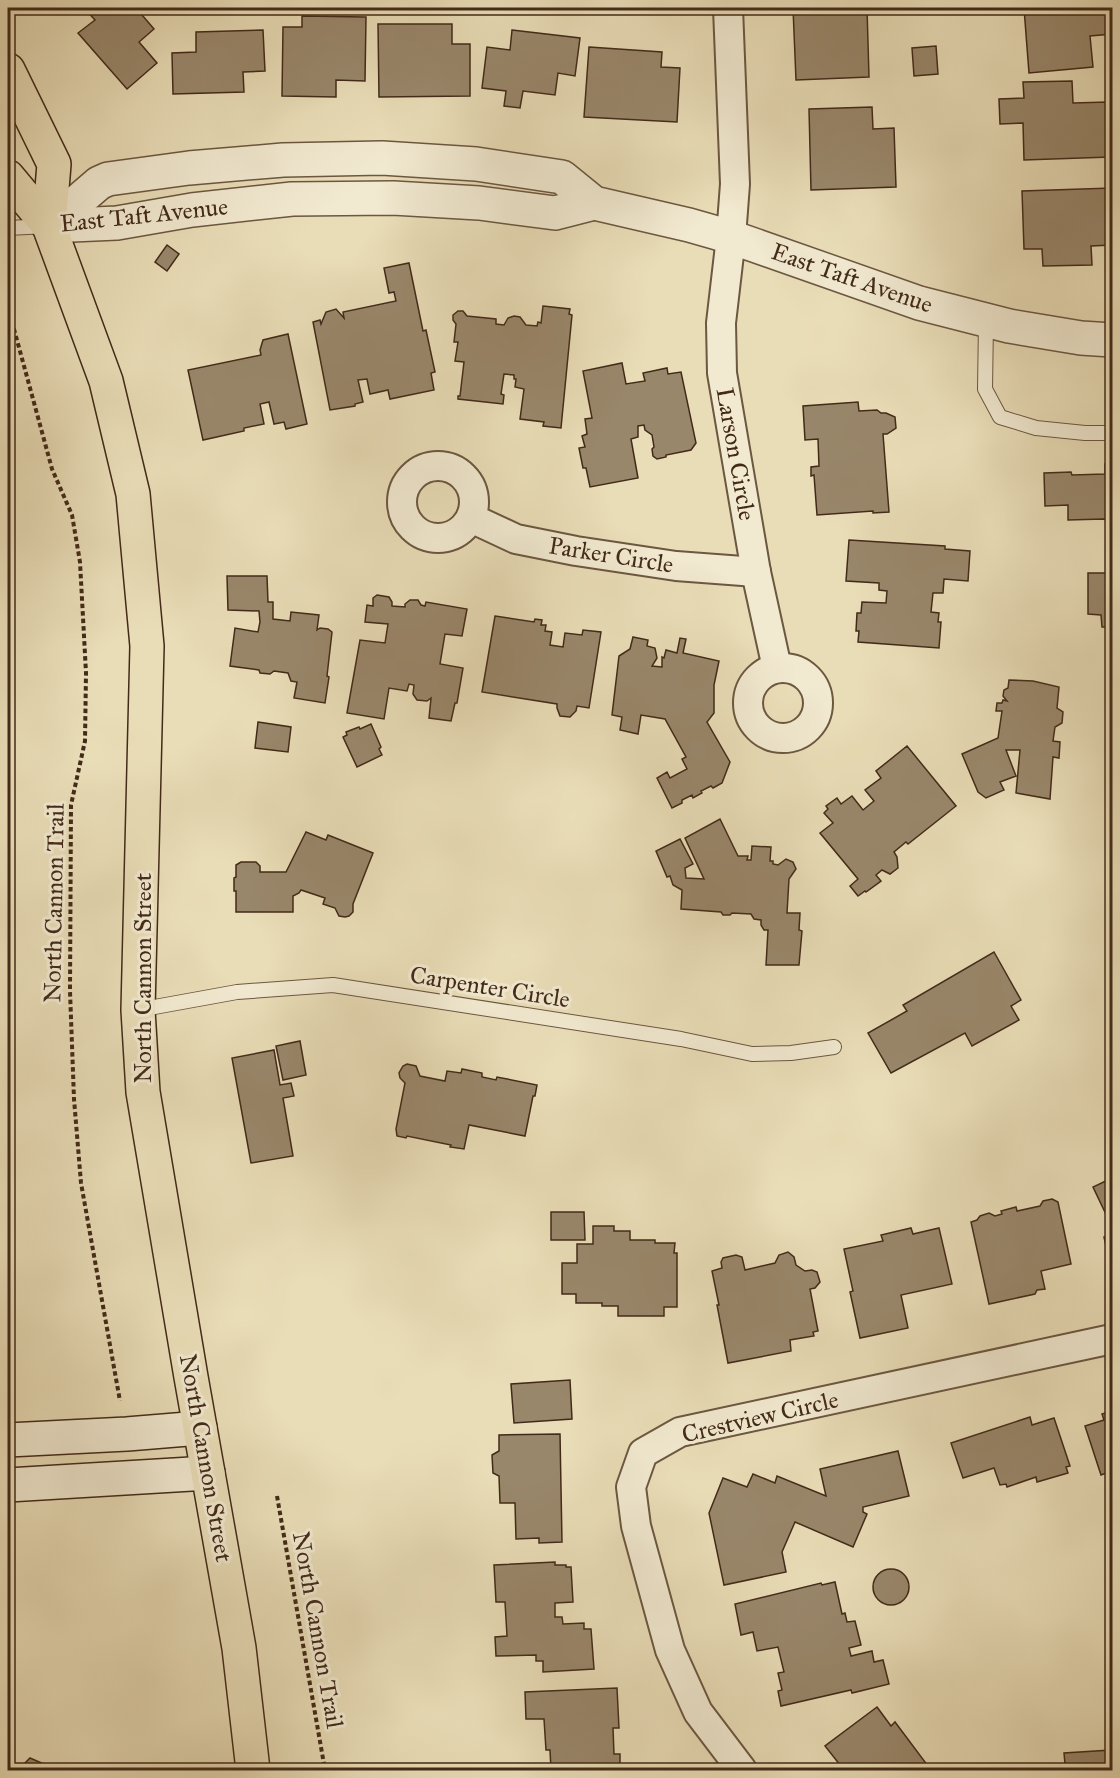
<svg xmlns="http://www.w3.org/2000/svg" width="1120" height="1778" viewBox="0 0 1120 1778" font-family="'IM FELL Great Primer',serif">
  <rect width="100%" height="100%" fill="#e9ddb7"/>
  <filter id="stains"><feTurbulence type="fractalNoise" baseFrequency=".00333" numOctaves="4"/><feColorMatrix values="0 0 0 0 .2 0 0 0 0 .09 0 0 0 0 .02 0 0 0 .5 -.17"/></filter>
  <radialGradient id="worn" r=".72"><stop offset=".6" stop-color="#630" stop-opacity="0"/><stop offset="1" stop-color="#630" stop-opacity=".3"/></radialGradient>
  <g fill="#99876b" stroke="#422a19" stroke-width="1.5">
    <path d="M84,8h52l18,21 -15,13 18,21 -30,26 -49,-56 17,-13z"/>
    <path d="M793,8h74l2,69 -73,3z"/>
    <path d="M1024,8h88v26l-22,2 3,31 -64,6z"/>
    <path d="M302,16l64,1 -1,64 -29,-1v17l-54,-1 1,-69h19z"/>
    <path d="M378,24h74v20h18v52l-91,1z"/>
    <path d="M263,30l2,41 -22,1 1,20 -71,2 -1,-41 24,-1v-20z"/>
    <path d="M512,30l68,8 -5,38 -17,-3 -3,22 -32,-4 -3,17 -16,-2 2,-15 -24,-3 5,-41 23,3z"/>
    <path d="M936,46l2,28 -24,2 -2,-28z"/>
    <path d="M589,47l73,5 -1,15 19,1 -3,54 -93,-5z"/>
    <path d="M1072,81l1,22 35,-1 2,55 -86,3 -1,-37 -23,1 -1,-25 25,-1 -1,-16z"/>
    <path d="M872,107l1,22 21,-1 2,59 -85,3 -2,-81z"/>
    <path d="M1112,188v57l-21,1 1,19 -49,1 -1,-17h-18l-2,-58z"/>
    <path d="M167,245l12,9 -12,17 -12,-9z"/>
    <path d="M409,263l14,68 3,-1 9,42 -4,1 3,17 -44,9 -2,-9 -18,4 -3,-15 -9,1 5,22 -8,2v2l-25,4 -17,-88 7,-2 1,4 5,-12 10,-3 8,9 -1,-6 53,-11 -2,-9 -5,1 -5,-25z"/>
    <path d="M543,306l27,3 -1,5 3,1 -11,113 -18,-2 1,-4 -24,-3 4,-30 -9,-2 1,-8h-2v-4l-10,-1 -3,20 3,1 -1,9 -45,-5v-3h2l4,-34 -9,-1 3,-19h-4l2,-18 -3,-4v-5l5,-4h5l4,5 29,3v5l8,1 4,-7 6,-2 6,1 6,8 11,1 1,-4 3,1z"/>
    <path d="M288,334l19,90 -21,5 -2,-7 -10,2 -5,-22 -9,2 4,20 -20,4v3l-41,9 -15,-70 73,-15 -1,-5 3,-10z"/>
    <path d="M622,363l4,21 19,-3 -2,-8 24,-5 1,6 13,-2 15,71 -5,7 -25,5v2l-9,2 -4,-3 -1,-7 2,-2 -2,-12 -7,-5 -1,-5 -6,1v11l-7,2 7,39 -48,9 -4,-19h-3l-4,-20 6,-1 -3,-11 5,-2 -2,-15 7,-1 -9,-47z"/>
    <path d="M858,402l1,9 18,-1 4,3h5l9,4 1,11 -9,6h-4l6,78 -16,1v-2l-56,4 -3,-40 -3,1v-9l8,-1 -1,-27 -13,1 -2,-34z"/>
    <path d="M1112,463v62l-8,-6 -36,1v-15l-23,1 -1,-33 27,-1 1,3 33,-1v-10z"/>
    <path d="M849,540l96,6v3l25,2 -2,30 -24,-2 -1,14h-10l-2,19 8,1 -1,9h3l-2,26 -81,-6 1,-11h-3l1,-18h4l1,-11 24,1 1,-12 -8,-1v-7l-33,-2z"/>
    <path d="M1088,573h24v54h-10l-1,-12 -13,-1z"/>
    <path d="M227,576h40l1,26h5v17l17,2 1,-9 28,3 -2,15 3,-2 8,1 4,3 -5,44 2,1 -4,26 -31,-5 3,-16 -6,-1 -3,-8 -14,-2 -4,3 -10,-1 -1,-3 -29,-4 5,-38 23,4 2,-10 -1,-11 -31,-1z"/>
    <path d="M377,595l12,2 3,5v4l13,1v-3l5,-4h8l3,5 4,1 1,-4 41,7 -5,27 -17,-2 -5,30 23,4 -6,35h-2l-4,18 -22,-3 2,-20 -4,3 -10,-1 -4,-6 1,-9 -5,-1 -2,7 -18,-3 -5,31 -37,-6 13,-73 25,3 3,-19 -23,-2 2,-17 6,1v-8z"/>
    <path d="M495,616l39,6 1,-3 7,1 -1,5h5l-1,6 7,1 -2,13 13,2 2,-14 17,2 1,-5 18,2 -12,76 -12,-2 -1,5 -6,6 -10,-1 -3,-8v-4l-75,-12z"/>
    <path d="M633,637l15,3 -1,6 8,2 2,10 -5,8 10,1v-10l2,1 2,-8 11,3 3,-15 6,1 -3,14 36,8 -5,24v28l-7,9 23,40 -8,21 -9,5 -2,-2 -10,5 1,2 -9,5 -1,-3 -10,5v3l-10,5 -15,-30 10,-6 3,6 17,-9 -5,-10 4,-2 -21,-38 -24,-4 -3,19 -18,-4 2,-13 -10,-2 7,-59 11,-7z"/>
    <path d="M1009,680l24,1 26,6 -2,21 6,4 -1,11 -7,4 -2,14 7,1 -1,16 -6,-1 -3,42 -34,-6 4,-43h-14l10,26 -16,6 4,8 -18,8 -8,-6 -16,-38 36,-16 4,-27h-6l1,-8h5l1,-3 4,1 -4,-5 1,-6 4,-2z"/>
    <path d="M258,722l33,5 -3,25 -33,-4z"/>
    <path d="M371,724l10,23 -2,2 3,6 -25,12 -14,-30 4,-2 -1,-3 13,-5 1,2z"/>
    <path d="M907,746l49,60 -48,38 -2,-2 -12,10 3,5 1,11 -8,6 -8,-4 -6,5 5,6 -15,11 -1,-1 -7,5 -8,-10 8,-7 -38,-46 13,-10 -9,-10 4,-4 -2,-3 11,-8 4,6 11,-8 11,14 11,-9 -9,-11 16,-12 -5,-7z"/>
    <path d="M720,819l18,37h10l-1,4h4l1,-14 19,1 -1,14h3v3l5,1 8,-6 7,3 3,7 -7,10 -2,34h13l-1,17 3,1 -3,34h-33l2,-35h-4l-3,-5v-5l-7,-1 -3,-5 -19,-1 -2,2h-7l-2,-3 -40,-3 1,-19 -9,-5 -3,-9 -3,1 -11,-26 24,-12 13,25 -8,4 1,10 18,1 -19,-41z"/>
    <path d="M306,832l20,8 2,-5 45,18 -20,51v8l-4,4 -4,1 -6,-1 -4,-8 -12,-4 2,-6 -24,-8 -2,3 -6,3v16h-57v-21h-2v-13l2,-1v-12l5,-3h15l4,4v6h26z"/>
    <path d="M994,952l27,48 -10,6 8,14 -47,26 -7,-13 -74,40 -23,-40 39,-22 -4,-6z"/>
    <path d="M300,1041l6,34 -23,5 -7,-34z"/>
    <path d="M274,1050l6,35 11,-2 3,13 -11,2 10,58 -42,7 -19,-105z"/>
    <path d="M407,1064l9,2 4,10 25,5 2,-10 14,2 1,-4 20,4v4l14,3 1,-3 40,8 -2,11h-2l-8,40 -56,-11 -5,24 -14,-2 1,-2 -44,-9 -1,2 -9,-2 -1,-7 9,-46 -5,-5 -1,-5 4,-7z"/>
    <path d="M1112,1178v49l-19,-40z"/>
    <path d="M1052,1199l6,3 13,62 -30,7 4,18 -8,1 -2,4 -46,10 -18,-82 6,-2 3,-4 9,-3 6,3 7,-2 -1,-3 15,-4 1,4 23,-5 3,-5z"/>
    <path d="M551,1212h33l1,28h-34z"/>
    <path d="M593,1226h21v5h16v9h25v3h20l-1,10h3v54h-13v9h-46v-10h-16v-3h-26v-9h-14v-31h15v-19h16z"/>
    <path d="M911,1228l2,6 26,-6 13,56 -51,11 7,33 -48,10 -10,-46 3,-1 -9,-42 39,-8 -2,-6z"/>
    <path d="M1112,1235v38l-8,-36z"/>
    <path d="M788,1252l6,5 2,8 9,6 7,-1 5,2 3,10 -5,6 -5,1 8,42 -5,1 1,4 -24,4 1,11 -63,12 -11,-58h2l-7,-34 10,-3 -1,-6 2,-4 13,-3 6,2 3,13 30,-7 4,-8z"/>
    <path d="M570,1380l2,39 -58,4 -3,-39z"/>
    <path d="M1112,1411v60l-11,4 -16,-49 19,-6 -2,-6z"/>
    <path d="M1030,1417l2,8 22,-7 16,48 -4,1 2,6 -31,9 -1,-5 -29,10 -1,-3 -6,1 -6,-17 -31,10 -12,-35z"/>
    <path d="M560,1434l2,108 -23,1v-5l-23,1 -1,-36h-15l-1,-27 -6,-3 -1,-18 7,-4v-16z"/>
    <path d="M898,1451l11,45 -46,11v5l4,2 -14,33 -58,-25 -13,30 4,20 -62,13 -15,-72 14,-35 24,9 6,-13 22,9 2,-7 49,20 -6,-27z"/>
    <path d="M555,1562v3h11v2h5l2,35 -18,1v14h7l1,7 21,-1v6h7l3,40 -51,3v-11h-7v-6l-40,1 -1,-19 12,-1 -2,-34h-9l-2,-37z"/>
    <circle cx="891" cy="1587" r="18"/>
    <path d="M835,1582l7,32 3,-1 2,9 8,-1 6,24 -12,3 2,8 21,-5 2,11 9,-2 6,24 -37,9 -1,-3 -70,16 -3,-15 4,-1 -4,-17 6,-1 -6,-25 -21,4 -4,-19 -12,3 -6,-31 86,-21 1,2z"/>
    <path d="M617,1688l2,40h-6l1,26h6v16h-69l-1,-20h-4l-2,-31h-18l-1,-27z"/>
    <path d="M877,1707l14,19 4,-4 33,44 -5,3 1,1h-80l-19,-24z"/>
    <path d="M1112,1737v33h-93v-3l46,-3 -1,-11 47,-3 -1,-12z"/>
    <path d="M30,1758l14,6v6h-28l2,-4 3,1z"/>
  </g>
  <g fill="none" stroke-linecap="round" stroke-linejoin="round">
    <g stroke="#6c5740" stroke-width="16">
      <g id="service">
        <path d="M8,228l39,-2"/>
        <path d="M986,322l-1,67 15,28 36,11 49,5h27"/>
        <path d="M138,1010l99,-18 96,-7 348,54 71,15 39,-1 43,-6"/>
      </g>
    </g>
    <g stroke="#6c5740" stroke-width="32">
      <g id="minor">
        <path d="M728,8l7,176 -4,53 -10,86 1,50 34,199 21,96"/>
        <circle cx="438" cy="502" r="36"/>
        <path d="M471,518l45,21 60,12 100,15 80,6"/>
        <circle cx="783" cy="703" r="35"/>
        <path d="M742,1770l-44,-58 -28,-62 -34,-124 -5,-39 12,-34 37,-21 432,-93"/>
      </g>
    </g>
    <g stroke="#6c5740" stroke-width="36">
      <g id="tertiary">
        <path d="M49,226l50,-43 9,-4 81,-11 94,-8 99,-2 94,6 86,13 32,26 95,22 42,12 188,66 90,23 72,12 31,2"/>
        <path d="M49,226l68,-3 75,-13 100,-11 101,-1 86,5 76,10 39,-10"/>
      </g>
    </g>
    <g stroke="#422a19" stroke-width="36">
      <g id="secondary">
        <path d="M8,1440l119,-6 73,-6"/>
        <path d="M8,1485l200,-12"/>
      </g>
    </g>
    <g stroke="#422a19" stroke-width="36">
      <g id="primary">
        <path d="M8,70l46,94 -5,62"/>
        <path d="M8,177l41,49 57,155 27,113 14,152 -9,364 5,82 48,285 48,271 14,122"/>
      </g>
    </g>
    <g stroke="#422a19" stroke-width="4" stroke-dasharray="4.5 3" stroke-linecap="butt">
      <path d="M8,307l44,162 20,46 8,47 6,111 -1,68 -14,64 -1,186 4,108 7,84 39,218"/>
      <path d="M277,1496l48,274"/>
    </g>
    <use href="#service" stroke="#f1e9d0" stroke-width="14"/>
    <use href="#minor" stroke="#f1e9d0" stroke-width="28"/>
    <use href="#tertiary" stroke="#f1e9d0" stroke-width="33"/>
    <use href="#secondary" stroke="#f1e9d0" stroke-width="33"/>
    <use href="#primary" stroke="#e9ddb7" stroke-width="33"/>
  </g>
  <g text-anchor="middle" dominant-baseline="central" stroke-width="6" stroke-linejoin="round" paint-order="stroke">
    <g font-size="24" fill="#422a19" stroke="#f1e9d0">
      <text transform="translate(144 215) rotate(-6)">East Taft Avenue</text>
      <text transform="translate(852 278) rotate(19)">East Taft Avenue</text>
      <text transform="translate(736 454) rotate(80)">Larson Circle</text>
      <text transform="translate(611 555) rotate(9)">Parker Circle</text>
      <text transform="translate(54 903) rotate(-89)">North Cannon Trail</text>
      <text transform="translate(143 978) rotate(-90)">North Cannon Street</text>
      <text transform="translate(490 987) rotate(9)">Carpenter Circle</text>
      <text transform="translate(760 1417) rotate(-13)">Crestview Circle</text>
      <text transform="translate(206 1458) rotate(80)">North Cannon Street</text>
      <text transform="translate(318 1630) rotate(80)">North Cannon Trail</text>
    </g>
  </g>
  <rect width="1120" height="1778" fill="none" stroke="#e9ddb7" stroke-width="30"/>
  <rect x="9" y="9" width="1102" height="1760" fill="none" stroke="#422a19" stroke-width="3"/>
  <rect x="15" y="15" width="1090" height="1748" fill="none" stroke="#422a19" stroke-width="1.5"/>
  <rect width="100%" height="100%" filter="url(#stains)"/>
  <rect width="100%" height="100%" fill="url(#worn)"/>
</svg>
